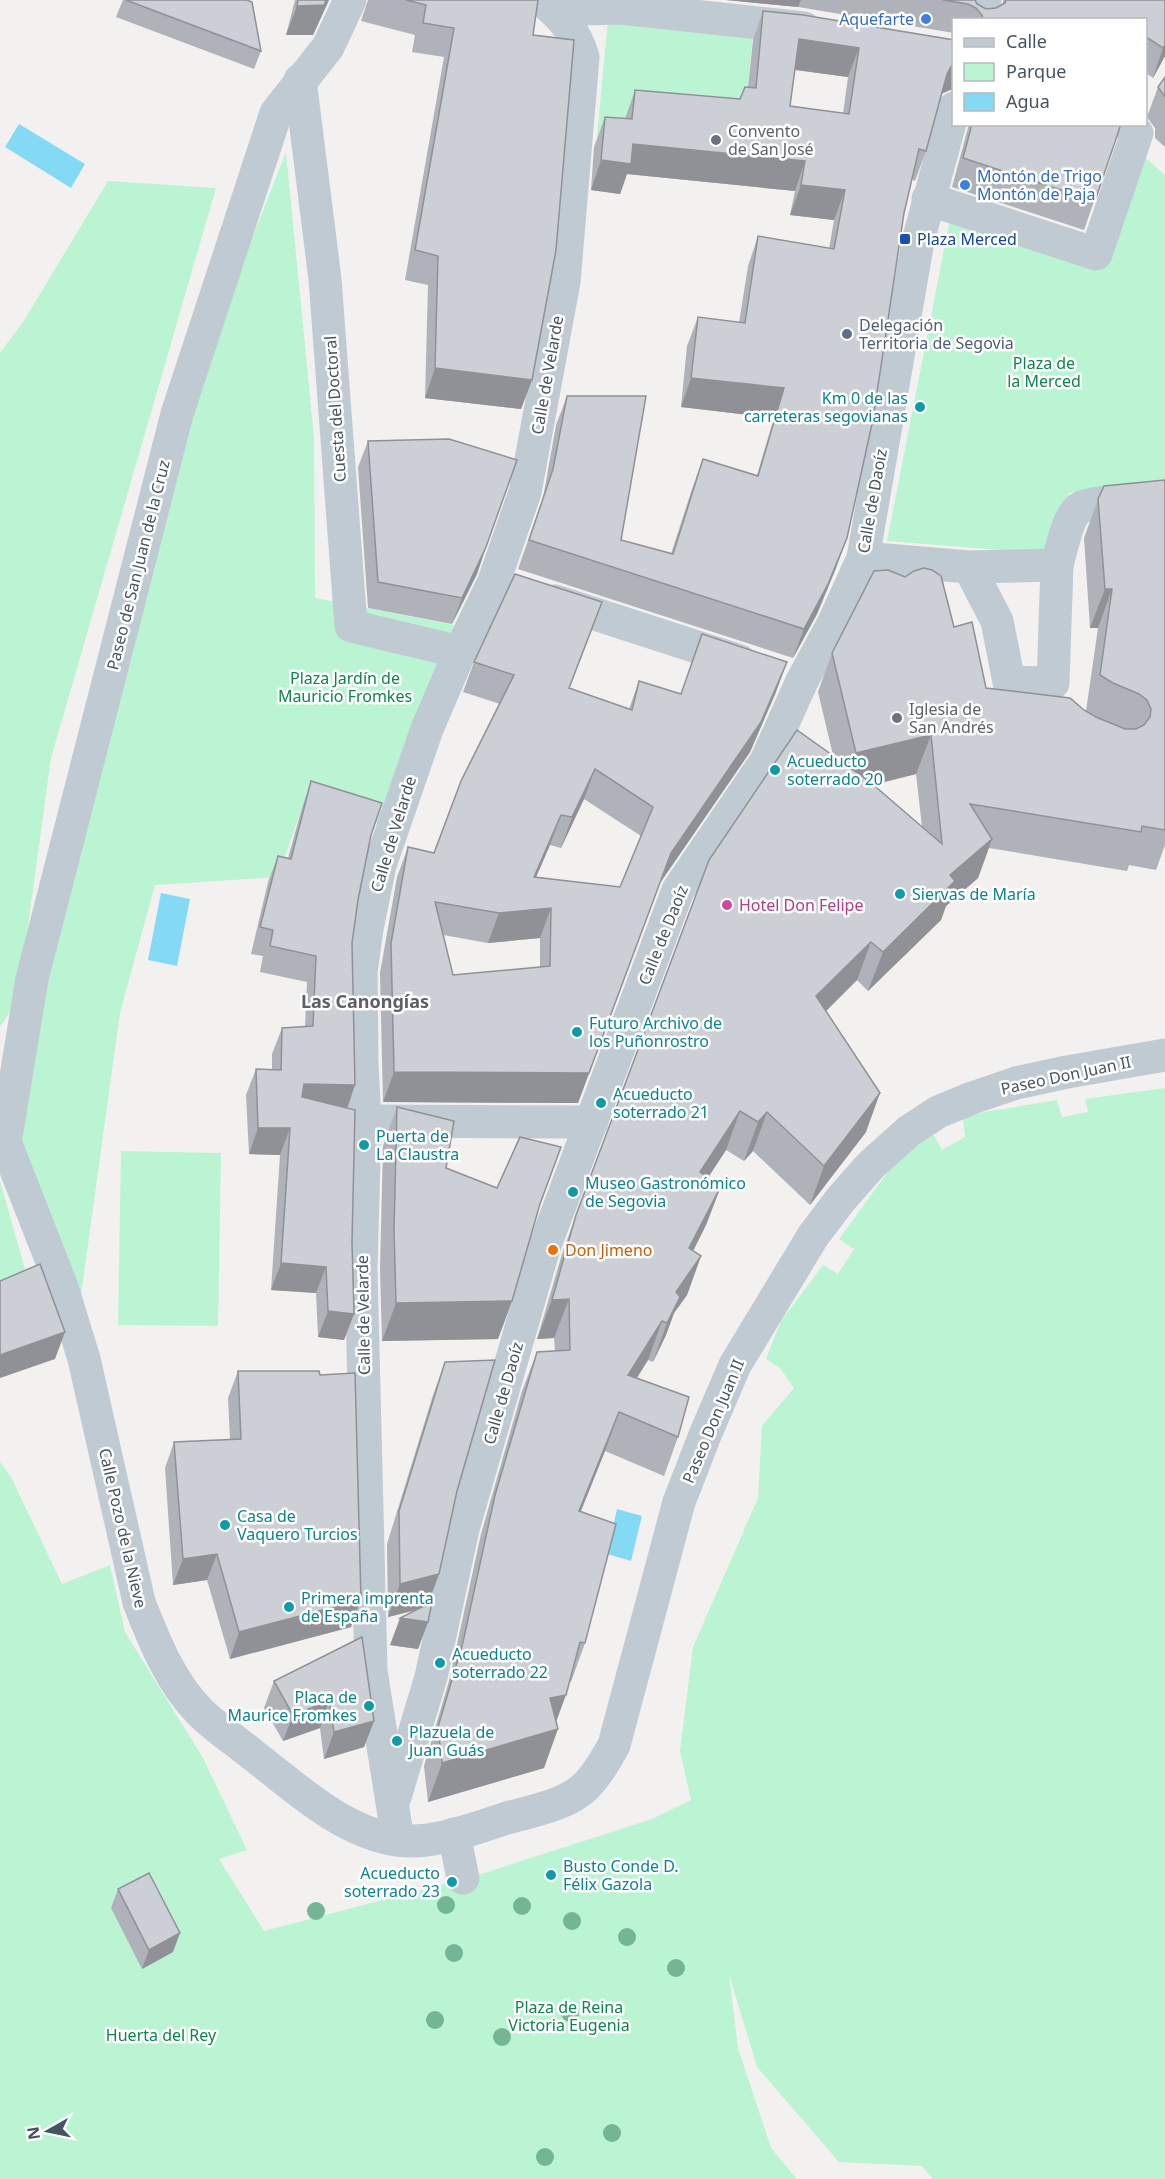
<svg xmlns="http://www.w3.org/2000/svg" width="1165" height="2179" viewBox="0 0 1165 2179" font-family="'Noto Sans',sans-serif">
  <rect width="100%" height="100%" fill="#f3f0f0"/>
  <g fill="#bbf4d3">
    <path d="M608,19l145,14 -8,84 -149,30z"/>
    <path d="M286,152l28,285 1,161 139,27 -73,199 -79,-16 -24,69 -123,8 -35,128 -39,282 -66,-151 38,-229 143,-533z"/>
    <path d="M1139,152l26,23v308l-96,10 -19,61 -163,-13 64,-327 155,50z"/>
    <path d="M108,181l108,7 -165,570 -33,241 -18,28v-674l25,-34z"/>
    <path d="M1165,1088v1091h-232l-11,-13 -83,-4 -82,-95 -28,-93 9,74 33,100 26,31h-797v-717l11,15 51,107 48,-19 15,67 78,126 44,92 -28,9 45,72 214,-56 174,-56 39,-19 -11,-49 13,-104 65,-149 4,-72 32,-38 -14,-20 -14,-9 15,-38 42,-56 15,9 16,-25 -15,-10 56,-77 38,-28 9,16 23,-13 -2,-19 21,-6 73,-12 5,17 26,-5 -3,-13z"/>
    <path d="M121,1151l100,2 -3,173 -100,-1z"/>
    <path d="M0,1181l31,109 -31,14z"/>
  </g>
  <g fill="#84daf5">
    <path d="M19,124l66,40 -14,24 -66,-41z"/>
    <path d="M161,893l29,6 -13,67 -29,-6z"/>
    <path d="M617,1509l25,7 -11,45 -24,-7z"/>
  </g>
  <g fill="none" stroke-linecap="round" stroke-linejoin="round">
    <g stroke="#c0cad3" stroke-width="33">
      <path d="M558,13l24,-4 39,-1 183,20"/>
      <path d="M980,20l5,-20"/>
      <path d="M300,80l25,199 26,347 109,26"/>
      <path d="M928,199l168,55 41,-121 -10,-9"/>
      <path d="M863,558l106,9 28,54 12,61 44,1 4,-118 -88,2"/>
      <path d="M1057,565c4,-14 11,-50 23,-57 10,-6 36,-6 48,-8"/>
      <path d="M555,601l185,60"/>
      <path d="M365,1121l227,1"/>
      <path d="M0,1129l62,158 22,72 55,243c15,39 32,81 61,110 16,16 36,29 53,43 43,33 88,76 143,85 37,5 76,-11 111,-22 25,-7 60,-13 79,-32 12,-12 20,-27 28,-41l65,-243 26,-67 30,-70 78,-129 28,-37 30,-34 38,-34 29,-19 34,-14 44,-15 51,-11 98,-17"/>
      <path d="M5,1143l27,-164 145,-565 99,-301 52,-66 22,-47"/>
      <path d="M395,1797l36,-120 32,-148 81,-281 134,-358 88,-129 36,-80 32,-59 29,-64 55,-317 36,-133"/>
      <path d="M454,1834l9,44"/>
      <path d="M398,1840l-27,-169 -10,-402 4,-148 -3,-57 -1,-92 6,-43 13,-64 47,-136 33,-77 34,-71 31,-89 39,-210 19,-225c-7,-25 -21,-40 -41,-57"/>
    </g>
  </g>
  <g fill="#74b596">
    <circle cx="446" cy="1905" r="9"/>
    <circle cx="522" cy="1906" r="9"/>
    <circle cx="316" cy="1911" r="9"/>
    <circle cx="572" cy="1921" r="9"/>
    <circle cx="627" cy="1937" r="9"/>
    <circle cx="454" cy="1953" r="9"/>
    <circle cx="676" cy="1968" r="9"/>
    <circle cx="570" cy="2013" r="9"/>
    <circle cx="435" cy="2020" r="9"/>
    <circle cx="502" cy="2037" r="9"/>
    <circle cx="612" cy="2133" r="9"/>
    <circle cx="545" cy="2157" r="9"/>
  </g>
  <g fill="#afb2b8" fill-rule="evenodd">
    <path d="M123,0h124l14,51 -7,18 -138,-52z"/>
    <path d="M295,0h34l-16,35h-27z"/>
    <path d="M368,0h170l-5,35 -1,345 -11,29 -96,-11 3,-113 -23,-5 39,-223 -32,-5 3,-17 -54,-14z"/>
    <path d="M726,0h249l2,4 9,5 10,-1 7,-4v-4h162v56l-12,22 -7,-5v-53h-192v13l-156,-26z"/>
    <path d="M763,11l191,29 -4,50 -9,4 -15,57 -11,30 -3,-2 -8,34 -68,355 -19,46 -24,44 -275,-89 25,-71 13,-73 11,-29 54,144 50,14 21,-65 11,-30 54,16 17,-57 -93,-11 6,-61 11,-29 41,6 9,-57 10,-30 71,13 5,-29 -44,-5 5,-24 -168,-17 -7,20 -29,-4 3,-43 11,-30 20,2 10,-29 105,9 8,-12 5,-47zM795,70l53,7 -5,37 -53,-8z"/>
    <path d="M1165,77v70l-10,-9v-10l-8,-11 11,-30z"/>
    <path d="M969,124h152l-37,106 -132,-43z"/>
    <path d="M368,441l118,106 -9,27 -25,50 -84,-16 -10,-141z"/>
    <path d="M1165,480v365l-9,25 -27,-5 -2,6 -138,-23 -11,30 -32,28 -5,14 -73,71 -11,-11 -31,31 40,121 -56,73 -57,-54 -9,10 -18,-11 -18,28 13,8 -15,39 -13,26 8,5 -14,39 -13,18 -8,22 -13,27 -5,-2 -11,18 41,59 -14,39 -59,-25 -24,60 4,132 -14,39 -1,-1 -14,41 -12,46 -116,34 -4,-36 25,-85 32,-147 41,-143 15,-39 18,-1 -1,-13 -17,1 25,-85 14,-39 257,-460 -15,-63 14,-39 122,-26 32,61 100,23 12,-83h-8l-6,-90 16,-44zM916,774l6,53 -48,-42z"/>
    <path d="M602,602l-33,86 60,21 10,-28 42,13 21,-60 74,58 -26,60 -90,131 -82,220 -195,-1 -3,-129 17,-96 11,-30 26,6 66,-149 -37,-12 11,-30zM584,799l57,37 -21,51 -84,-10 14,-32 11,3zM443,935l45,8 52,-5v29l-87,8z"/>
    <path d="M311,781l60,54 -13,65 -6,43 -5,165 7,206 -10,26 -26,-3 -2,-44 -45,-3 9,-135 -31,-1 -3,-59 10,-26 16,1v-16l10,-26 23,-1 2,-45 -47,-10 3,-16 -12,-2 17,-72 10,-26 10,2 14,-50z"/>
    <path d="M397,1107l49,61 93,40 -27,93 -14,38 -116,2 -2,-72 3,-123z"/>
    <path d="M445,1362l12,129 -18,83 -11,30v18l-10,27 -28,-4 27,-35 -29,7 -1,-73 46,-149z"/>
    <path d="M238,1371l113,256 -121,32 -23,-79 -34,5 -8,-117 9,-26 56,-2 -2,-42z"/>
    <path d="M362,1637l12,84 -10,26 -40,12 -4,-31 -37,13 -19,-33 10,-27z"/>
    <path d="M118,1889l55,63 -31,17 -31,-61z"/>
  </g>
  <g fill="#8f9196">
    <path d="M326,0h3l-16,35h-27l11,-29z"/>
    <path d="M726,0h75l-3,7z"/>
    <path d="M799,39l60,9 -11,29 -59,-8z"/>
    <path d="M1165,45v11l-12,22 10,-30z"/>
    <path d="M954,64v26h-4l-9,4 6,-20 5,-9z"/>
    <path d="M633,144l172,17 -10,30 -168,-17 -7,20 -29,-4 10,-30z"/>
    <path d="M801,185l44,5 -11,30 -44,-5z"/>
    <path d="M435,368l97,12 -11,29 -96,-11z"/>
    <path d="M691,378l93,10 -10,30 -93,-11z"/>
    <path d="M847,538l-11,30 -19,46 -24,44 11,-29z"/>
    <path d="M486,547l-9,27 -25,50 10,-26z"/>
    <path d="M1105,589h7l-14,39h-8z"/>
    <path d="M602,602l-11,30 -33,86 11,-30z"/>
    <path d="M787,662l-11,30 -26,60 -90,131 -82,220 -195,-1 11,-30 195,1 82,-220z"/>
    <path d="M931,735l-15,39 -74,18 14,-39z"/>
    <path d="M595,769l-11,30 -23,49 11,-31z"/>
    <path d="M561,815l-11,30 -27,62 11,-30z"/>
    <path d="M992,839l-14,39 -32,28 -5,14 -73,71 15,-39 67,-77z"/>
    <path d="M551,908l-11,30 -52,5 11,-30z"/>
    <path d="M871,942l-14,38 -55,55 14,-39z"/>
    <path d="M304,1084l51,1 -9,27 -52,-1z"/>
    <path d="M880,1093l-14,39 -56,73 14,-39z"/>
    <path d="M740,1111l-14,39 -40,61 14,-39z"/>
    <path d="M767,1112l-14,39 -9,10 14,-39z"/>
    <path d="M258,1128h32l-10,27 -31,-1z"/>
    <path d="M721,1186l-15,39 -31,62 14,-39z"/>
    <path d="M701,1256l-14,39 -13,18 -8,22 -13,27 14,-39 9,-31z"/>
    <path d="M281,1263l45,4 -10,26 -45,-3z"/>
    <path d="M569,1299l-15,39 -17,1 15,-39z"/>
    <path d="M512,1301l-14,38 -116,2 14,-38z"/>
    <path d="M328,1311l26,3 -10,26 -26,-3z"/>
    <path d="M662,1321l-14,39 -34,54 14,-39z"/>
    <path d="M65,1332l-10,27 -55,19v-23z"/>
    <path d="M619,1412l-14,39 -40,99 14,-39z"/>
    <path d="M217,1554l-10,26 -34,5 10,-26z"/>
    <path d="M439,1574l-12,33 -39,10 12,-33z"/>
    <path d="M361,1600l-10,27 -121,32 9,-27z"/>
    <path d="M400,1618l28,4 -10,27 -28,-4z"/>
    <path d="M566,1695l-13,35 5,-1 -14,39 -116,34 14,-39 108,-65z"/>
    <path d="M329,1701l-9,27 -37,13 10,-26z"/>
    <path d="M374,1721l-10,26 -40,12 10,-27z"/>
    <path d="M180,1933l-7,19 -31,17 7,-19z"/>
  </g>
  <g fill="#cccfd6" stroke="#8f9196" stroke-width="1.5" fill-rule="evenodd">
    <path d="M126,0h121l5,2 9,49z"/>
    <path d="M298,0h28l-2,5 -27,1z"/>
    <path d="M406,0h132l-5,35 41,5 -18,210 -24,130 -97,-12 3,-112 -23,-6 39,-222 -31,-5 3,-18z"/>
    <path d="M943,0h32l2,4 9,5 10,-1 9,-5 1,-3h159v45l-2,3 -17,-11v-17h-163l-1,-5 -6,-7 -8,-4z"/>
    <path d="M763,11l40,4 151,25v24l-2,1 -5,9 -21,77 -7,-2 -15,64 -31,206 -26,119 -19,46 -24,45 -275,-89 24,-71 14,-73h79l-25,144 52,14 30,-95 55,17 26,-88 -93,-10 7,-61 47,6 13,-87 76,13 11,-59 -44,-5 4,-24 -172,-17 -2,20 -30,-4 4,-43 27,2 3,-29 105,9 5,-12 11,1zM799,39l60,9 -10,66 -59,-8z"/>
    <path d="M1165,77v20l-7,-10z"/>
    <path d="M972,124h149l-26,77 -132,-43z"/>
    <path d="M449,439l68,21 -31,87 -24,51 -84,-16 -10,-141z"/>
    <path d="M1165,480v350l-23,-4 -1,6 -171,-28 22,35 -42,36 5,6 -72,71 -12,-10 -55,54 64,97 -56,73 -57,-54 -9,10 -18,-11 -40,61 21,14 -32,62 12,8 -25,36 4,5 -13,26 -5,-2 -34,54 61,22 -11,40 -59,-25 -40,99 37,13 -31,119 -5,-1 -14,53 -16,3 8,31 -116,34 -4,-36 25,-85 32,-147 42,-143 33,-2 -1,-51 -17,1 24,-85 133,-355 88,-130 73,52 72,62 -11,-109 -75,18 -24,-100 42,-82 14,-1 17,7 9,-6 10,-3 8,2 9,6 13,51 18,-5 14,66 84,10 14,12 12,7 29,12h11l8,-4 6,-8 1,-8 -4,-9 -8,-6 -26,-11 -13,-8 12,-86h-7l-7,-90 6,-13z"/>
    <path d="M515,574l87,28 -33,86 63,22 7,-29 42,13 21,-60 85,28 -26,60 -90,131 -82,220 -195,-1 -3,-129 17,-96 26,6 27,-72 53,-106 -40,-13zM595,769l58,38 -33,80 -86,-10 27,-62 11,2zM435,902l64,11 52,-5 -1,58 -97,9z"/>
    <path d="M311,781l71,22 -11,32 -13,65 -6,43 3,142 -51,-1 -2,13 53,13 -3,132 2,72 -26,-3 -2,-44 -45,-4 9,-135h-32l-2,-59 25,1 1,-42 31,-2 3,-70 -46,-10 3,-16 -13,-3 18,-71 13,3z"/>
    <path d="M397,1107l57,14 -8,47 51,20 23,-51 41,10 -21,57 -28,97 -116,2 -2,-73z"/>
    <path d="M40,1264l25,68 -65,23v-74z"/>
    <path d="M495,1360l-38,131 -18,83 -39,10 -1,-73 46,-149z"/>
    <path d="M238,1371h81l1,4 35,-2 6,227 -122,32 -22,-78 -34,5 -9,-117 67,-3z"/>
    <path d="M432,1602l-4,20 -28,-4z"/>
    <path d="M362,1637l12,84 -40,11 -5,-31 -36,14 -19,-34z"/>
    <path d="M149,1873l31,60 -31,17 -31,-61z"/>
  </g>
  <g fill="#3f7fe0" stroke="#fff" stroke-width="2">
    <circle cx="926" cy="19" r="6"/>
    <circle cx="965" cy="185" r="6"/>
  </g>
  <g fill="#6b7280" stroke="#fff" stroke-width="2">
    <circle cx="716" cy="140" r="6"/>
    <circle cx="897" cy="718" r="6"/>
  </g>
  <rect fill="#1a4fb4" stroke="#fff" stroke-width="2" x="899" y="233" width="12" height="12" rx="3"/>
  <circle fill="#5c6f8a" stroke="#fff" stroke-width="2" cx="847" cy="334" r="6"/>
  <g fill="#0f9aa8" stroke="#fff" stroke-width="2">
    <circle cx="920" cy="407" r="6"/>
    <circle cx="775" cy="770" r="6"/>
    <circle cx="900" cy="894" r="6"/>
    <circle cx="577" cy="1032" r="6"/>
    <circle cx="601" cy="1103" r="6"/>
    <circle cx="364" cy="1145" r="6"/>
    <circle cx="573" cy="1192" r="6"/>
    <circle cx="225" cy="1525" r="6"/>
    <circle cx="289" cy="1607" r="6"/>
    <circle cx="440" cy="1663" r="6"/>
    <circle cx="369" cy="1706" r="6"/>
    <circle cx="397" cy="1741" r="6"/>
    <circle cx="551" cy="1875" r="6"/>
    <circle cx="452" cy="1882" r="6"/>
  </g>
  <circle fill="#d1479c" stroke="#fff" stroke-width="2" cx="727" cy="905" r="6"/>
  <circle fill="#e8710a" stroke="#fff" stroke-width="2" cx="553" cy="1250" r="6"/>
  <g text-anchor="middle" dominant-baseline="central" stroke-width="5" stroke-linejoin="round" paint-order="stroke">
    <g font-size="16" fill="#366cbe" stroke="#fff" text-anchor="end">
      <text x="914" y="19">Aquefarte</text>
      <text x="977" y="176" text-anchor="start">Montón de Trigo<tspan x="977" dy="18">Montón de Paja</tspan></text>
    </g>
    <g font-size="16" fill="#5b616d" stroke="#fff" text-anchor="start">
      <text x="728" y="131">Convento<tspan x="728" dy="18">de San José</tspan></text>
      <text x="909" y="709">Iglesia de<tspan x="909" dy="18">San Andrés</tspan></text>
    </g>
    <g font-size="16" fill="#164399" stroke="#fff" text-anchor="start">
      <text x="917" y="239">Plaza Merced</text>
    </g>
    <g font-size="16" fill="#4e5e75" stroke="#fff" text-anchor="start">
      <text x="859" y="325">Delegación<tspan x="859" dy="18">Territoria de Segovia</tspan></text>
    </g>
    <g font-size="16" fill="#0d854d" stroke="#fff">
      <text x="1044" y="363">Plaza de<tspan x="1044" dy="18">la Merced</tspan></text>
      <text x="345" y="678">Plaza Jardín de<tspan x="345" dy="18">Mauricio Fromkes</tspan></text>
      <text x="569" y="2007">Plaza de Reina<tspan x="569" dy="18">Victoria Eugenia</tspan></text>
      <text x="161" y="2035">Huerta del Rey</text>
    </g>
    <g font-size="16" fill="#465360" stroke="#fff">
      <text transform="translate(547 375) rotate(-80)">Calle de Velarde</text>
      <text transform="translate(335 409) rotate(-94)">Cuesta del Doctoral</text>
      <text transform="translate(872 501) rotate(-80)">Calle de Daoíz</text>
      <text transform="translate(138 565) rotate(-76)">Paseo de San Juan de la Cruz</text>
      <text transform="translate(393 834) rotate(-73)">Calle de Velarde</text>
      <text transform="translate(663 935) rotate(-68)">Calle de Daoíz</text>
      <text transform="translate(1066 1075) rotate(-12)">Paseo Don Juan II</text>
      <text transform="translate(363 1315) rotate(-91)">Calle de Velarde</text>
      <text transform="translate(503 1393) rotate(-74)">Calle de Daoíz</text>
      <text transform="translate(713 1421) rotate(-67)">Paseo Don Juan II</text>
      <text transform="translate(123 1528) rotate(77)">Calle Pozo de la Nieve</text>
    </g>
    <g font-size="16" fill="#0d838f" stroke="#fff" text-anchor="start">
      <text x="908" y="398" text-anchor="end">Km 0 de las<tspan x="908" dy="18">carreteras segovianas</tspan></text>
      <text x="787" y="761">Acueducto<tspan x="787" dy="18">soterrado 20</tspan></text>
      <text x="912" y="894">Siervas de María</text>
      <text x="589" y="1023">Futuro Archivo de<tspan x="589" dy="18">los Puñonrostro</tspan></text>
      <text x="613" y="1094">Acueducto<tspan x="613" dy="18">soterrado 21</tspan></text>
      <text x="376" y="1136">Puerta de<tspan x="376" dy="18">La Claustra</tspan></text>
      <text x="585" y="1183">Museo Gastronómico<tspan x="585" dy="18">de Segovia</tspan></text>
      <text x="237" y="1516">Casa de<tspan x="237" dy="18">Vaquero Turcios</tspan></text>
      <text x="301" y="1598">Primera imprenta<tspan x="301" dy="18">de España</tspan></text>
      <text x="452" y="1654">Acueducto<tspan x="452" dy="18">soterrado 22</tspan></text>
      <text x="357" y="1697" text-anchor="end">Placa de<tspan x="357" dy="18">Maurice Fromkes</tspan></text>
      <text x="409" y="1732">Plazuela de<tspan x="409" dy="18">Juan Guás</tspan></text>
      <text x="563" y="1866">Busto Conde D.<tspan x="563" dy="18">Félix Gazola</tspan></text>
      <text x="440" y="1873" text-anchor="end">Acueducto<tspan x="440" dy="18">soterrado 23</tspan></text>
    </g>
    <g font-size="16" fill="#b23c85" stroke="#fff" text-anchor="start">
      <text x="739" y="905">Hotel Don Felipe</text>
    </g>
    <g font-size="16" fill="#c56008" stroke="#fff" text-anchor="start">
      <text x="565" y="1250">Don Jimeno</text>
    </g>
    <g font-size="18" font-weight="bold" fill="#5c6066" stroke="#fff">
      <text x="365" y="1001">Las Canongías</text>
    </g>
  </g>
  <rect x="952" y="18" width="195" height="108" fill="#ffffff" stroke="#b5babf" stroke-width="1.5"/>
  <rect x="964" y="38" width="30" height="9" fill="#c0cad3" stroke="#b5babf" stroke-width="1.5"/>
  <text x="1006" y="48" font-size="18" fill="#465360">Calle</text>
  <rect x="964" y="63" width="30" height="18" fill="#bbf4d3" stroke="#b5babf" stroke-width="1.5"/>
  <text x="1006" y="78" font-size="18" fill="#465360">Parque</text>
  <rect x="964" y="93" width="30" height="18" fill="#84daf5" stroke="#b5babf" stroke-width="1.5"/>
  <text x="1006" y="108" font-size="18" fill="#465360">Agua</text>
  <g transform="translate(48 2131) rotate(261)" stroke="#ffffff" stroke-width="4.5" paint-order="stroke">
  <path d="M0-4.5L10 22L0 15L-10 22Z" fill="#465360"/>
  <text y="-9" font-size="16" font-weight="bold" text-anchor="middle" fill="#465360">N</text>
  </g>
</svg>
